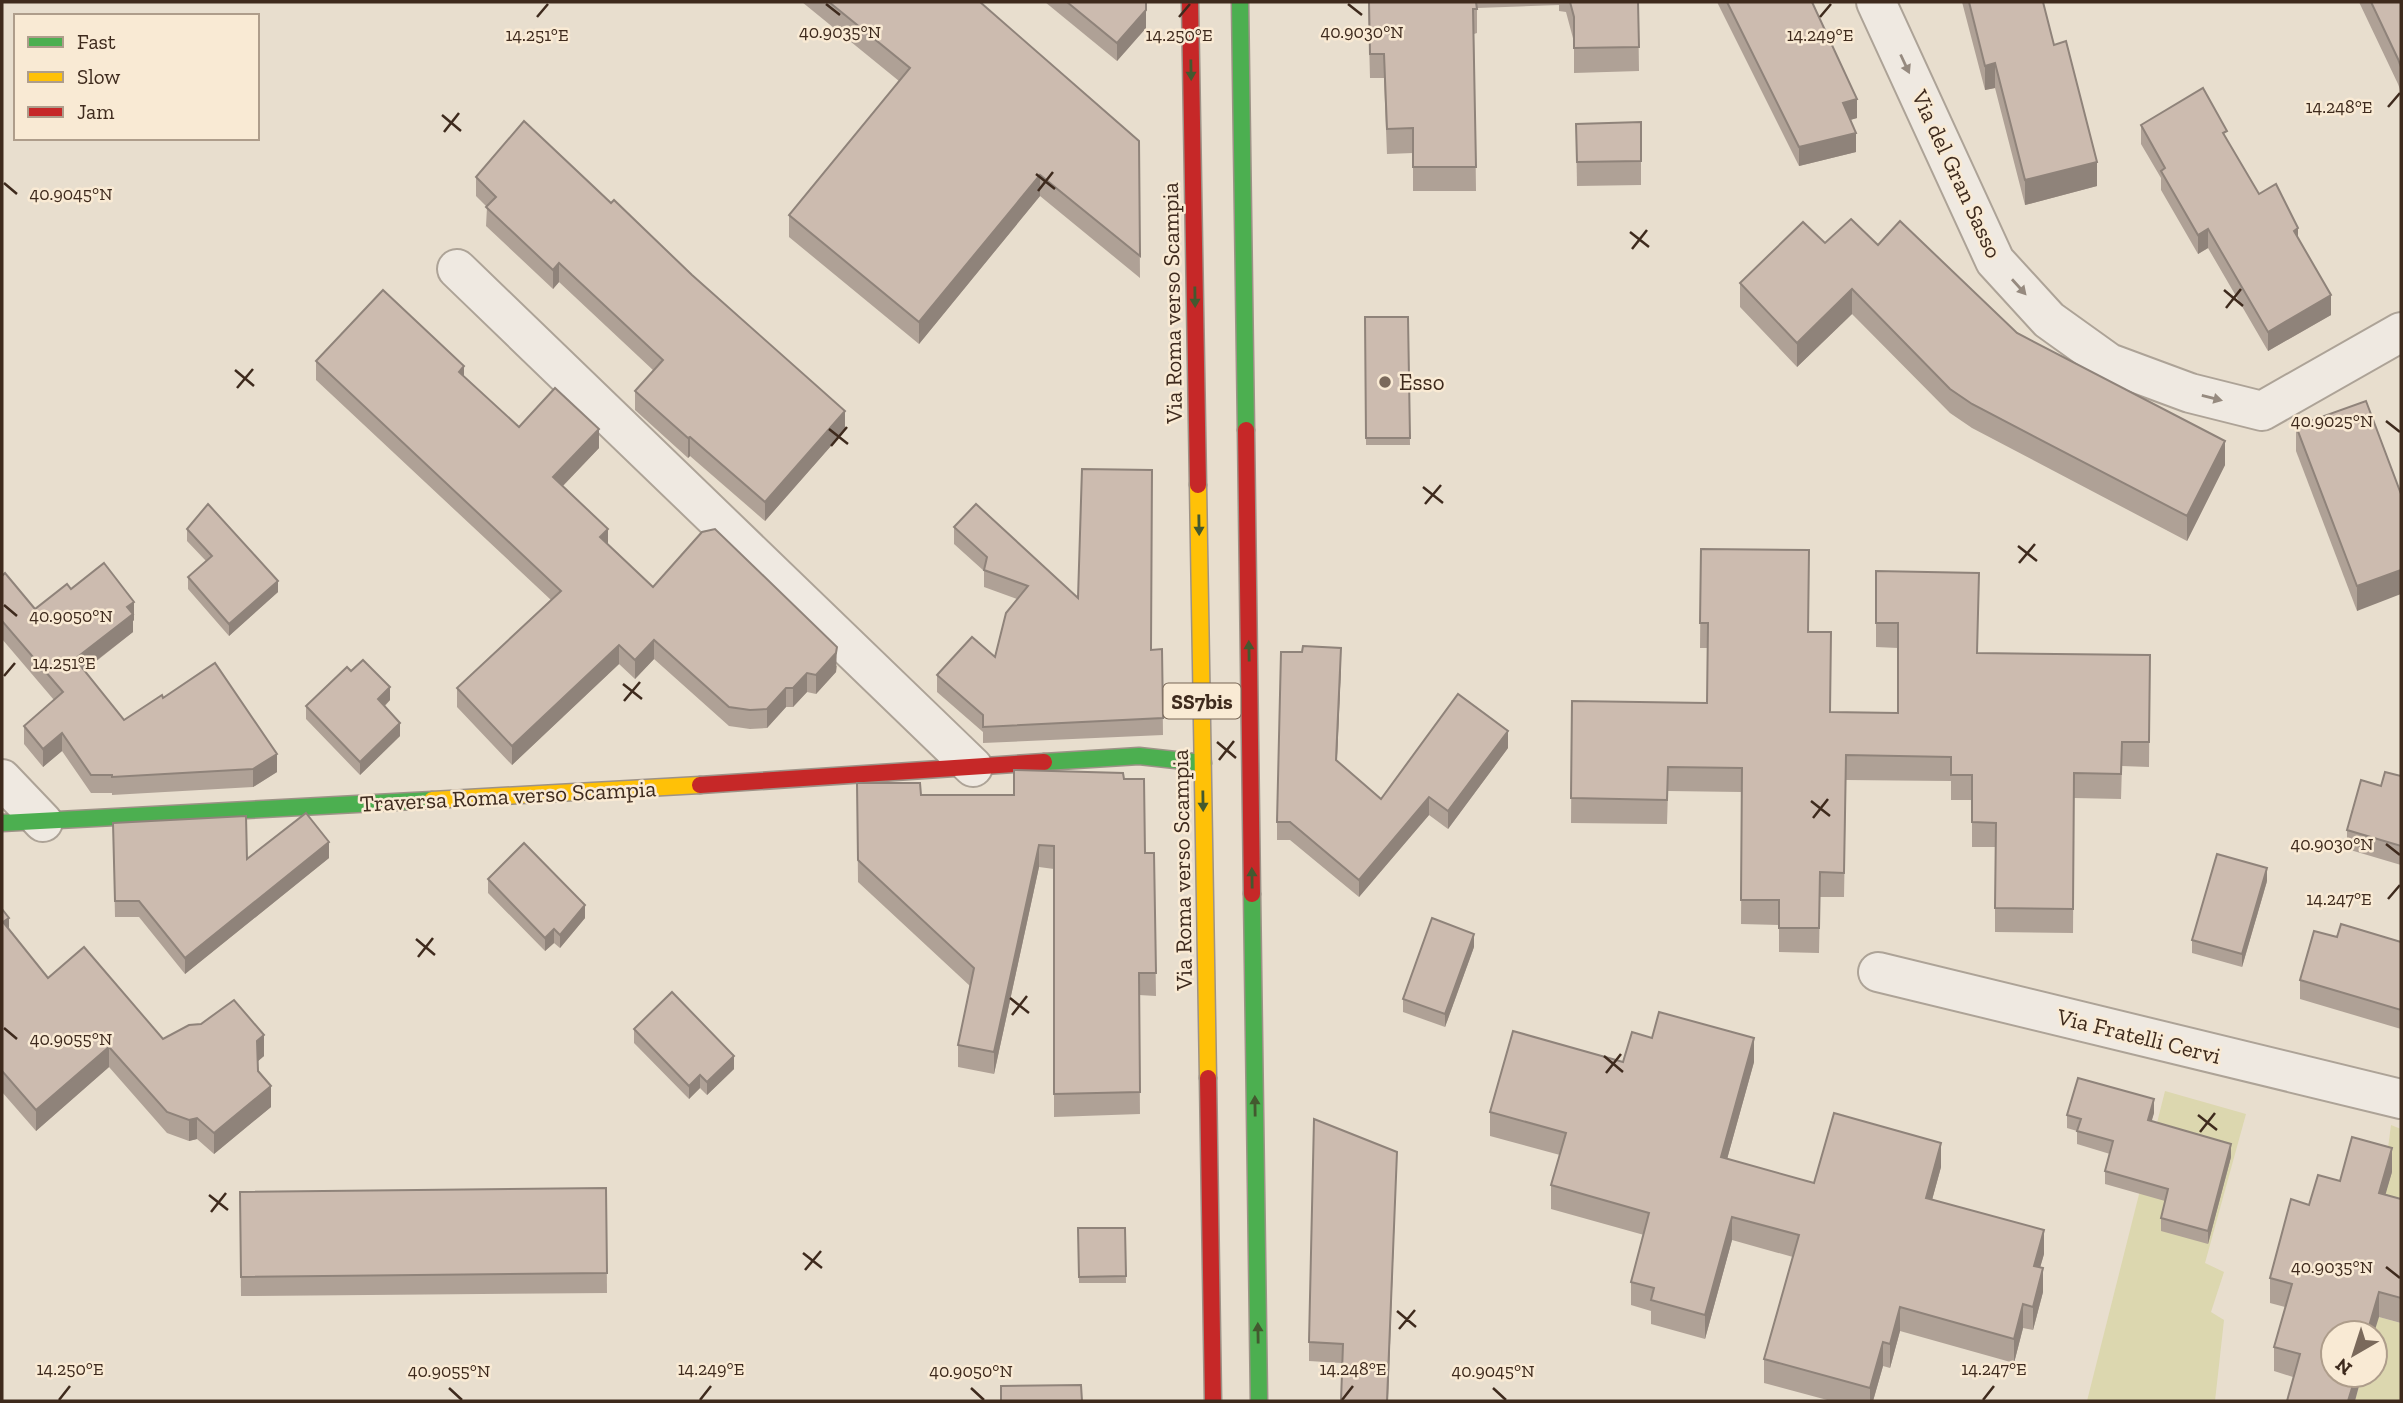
<svg xmlns="http://www.w3.org/2000/svg" width="2403" height="1403" viewBox="0 0 2403 1403" font-family="'Zilla Slab',serif">
  <rect width="100%" height="100%" fill="#e8dece"/>
  <g fill="#dcd7af">
    <path d="M2165,1091l81,23 -41,149 19,9 -13,40 13,8 -9,81h-128z"/>
    <path d="M2391,1125l10,4v94l-22,-6z"/>
    <path d="M2354,1310l47,13v78h-46l7,-26h13v-42h-23z"/>
  </g>
  <g fill="none" stroke-linecap="round" stroke-linejoin="round">
    <g stroke="#ada397" stroke-width="42">
      <g id="street">
        <path d="M1876,2l119,259 54,59 60,43 81,30 72,18 139,-79"/>
        <path d="M457,269l516,498"/>
        <path d="M2,779l41,43"/>
        <path d="M1878,972l523,127"/>
      </g>
    </g>
    <g stroke="#9d9287" stroke-width="19">
      <g id="fast">
        <path d="M1240,2l6,428"/>
        <path d="M1044,762l95,-6 64,7"/>
        <path d="M2,823l430,-23"/>
        <path d="M1252,894l7,507"/>
      </g>
    </g>
    <g stroke="#9d9287" stroke-width="19">
      <g id="slow">
        <path d="M1198,485l10,593"/>
        <path d="M432,800l268,-15"/>
      </g>
    </g>
    <g stroke="#9d9287" stroke-width="19">
      <g id="jam">
        <path d="M1190,2l8,483"/>
        <path d="M1246,430l6,464"/>
        <path d="M700,785l344,-23"/>
        <path d="M1208,1078l5,323"/>
      </g>
    </g>
    <use href="#street" stroke="#efe9e1" stroke-width="38"/>
    <use href="#fast" stroke="#4caf50" stroke-width="16"/>
    <use href="#slow" stroke="#ffc107" stroke-width="16"/>
    <use href="#jam" stroke="#c62828" stroke-width="16"/>
  </g>
  <g fill="#afa196">
    <path d="M802,2h178l159,139 1,137 -100,-82 -121,148 -130,-107v-22l110,-134z"/>
    <path d="M1045,2h101v26l-29,33z"/>
    <path d="M1368,2h270l1,69 -65,2v-31l-8,-30 -7,-1v-6l-82,3v25l-3,1 2,157h-63v-38l-26,1 -3,-76h-14z"/>
    <path d="M1717,2h95l45,116 -7,2 6,32 -57,14z"/>
    <path d="M1962,2h81l11,43 43,141 -72,19 -30,-117 -10,2z"/>
    <path d="M2359,2h42v90l-3,-8z"/>
    <path d="M1641,122v63l-64,1 -1,-62z"/>
    <path d="M2141,125l86,16 32,53 39,45 33,76 -63,36 -60,-103 -10,6 -37,-64v-12l-20,-34z"/>
    <path d="M476,177l369,253 -80,91 -75,-65 -2,2 -53,-48v-19l19,-20 -95,-89 -6,7 -67,-63 1,-19 -11,-11z"/>
    <path d="M1825,243l53,2 347,220 -38,76 -215,-113 -22,-15 -98,-99 -55,53 -57,-60v-24z"/>
    <path d="M1365,317h43l2,128h-44z"/>
    <path d="M316,361l148,16 55,50 80,21 -36,38 45,58 45,43 184,79 -1,6 -20,22 -9,-2 -14,15h-7l-19,21 -17,1 -21,-3 -75,-67 -19,20 -16,-15 -107,101 -55,-58v-19l94,-88 -235,-220z"/>
    <path d="M2296,426l105,68 -44,117 -61,-160z"/>
    <path d="M954,527l124,71 74,52 10,-1 1,86 -180,8v-11l-46,-40v-17l58,-18 22,-58 -33,-12v-16l-30,-27z"/>
    <path d="M187,529l91,63 -49,44 -41,-47v-12l18,-16 -19,-20z"/>
    <path d="M1701,549l108,83 21,80 68,1v-65l-22,-1v-76l102,82 172,2 -1,112 -27,-1 -1,33 -47,-1 -1,135 -78,-1v-85h-23v-47h-21v-19l-105,-1 -2,117h-24l-1,56 -40,-1v-27l-38,-1 1,-132 -74,-1 -1,33 -96,-1 1,-122 135,2 1,-55h-8z"/>
    <path d="M2,576l33,33 36,-20 63,31 -1,1v11l-49,39 40,49 39,-22 114,74 -24,15 -141,8v-2h-21l-29,-42 -19,16 -19,-23v-18l30,-26 -52,-61z"/>
    <path d="M1341,666l-4,95 44,38 127,-51 -60,81 -19,-14 -70,82 -69,-57h-13v-18z"/>
    <path d="M351,671l39,29 -5,6 15,30 -40,39 -54,-56v-13z"/>
    <path d="M2401,776v89l-54,-16v-19l34,-44z"/>
    <path d="M1124,779l21,74h9l2,143 -17,-1 1,119 -86,3v-248l-15,-2 -45,207 -36,-7v-22l12,-59 -112,-104 -1,-99 64,12h93z"/>
    <path d="M113,823l134,36 82,-1 -144,116 -46,-57h-24z"/>
    <path d="M488,879l97,39 -25,30 -6,-5 -9,8 -57,-58z"/>
    <path d="M2267,881l-25,86 -50,-14v-13z"/>
    <path d="M2,909l7,21 39,48 115,61 101,17 -6,5v10l13,36 -57,47 -17,-15 -8,2 -22,-8 -58,-66 -73,64 -34,-39z"/>
    <path d="M2337,937l64,5v87l-101,-30v-19z"/>
    <path d="M1474,947l-29,80 -42,-15v-13z"/>
    <path d="M634,1029l100,40 -27,26 -7,-7 -11,11 -55,-56z"/>
    <path d="M1623,1062h131l-27,97 87,24 127,-16 -9,33 112,54 -4,13 3,25 -10,38 -10,-2 -9,35 -114,-32 -10,37 -7,-2 -10,35h-42l-67,-18v-24l29,-102 -61,-17 -27,99 -54,-15v-13l-20,-6v-23l13,-47 -93,-26v-24l9,-30 -70,-19v-24z"/>
    <path d="M2154,1113l-3,8 80,36 -23,87 -47,-13v-13l4,-17 -60,-17v-13l5,-17 -33,-10v-13l-10,-3v-13z"/>
    <path d="M1397,1171l-55,192 -33,-2v-19z"/>
    <path d="M2392,1172l-7,22 16,5v124l-22,-6 -86,60 -19,-6v-24l11,-40 -15,-4v-25l39,-73 31,-24z"/>
    <path d="M606,1188l1,105 -366,3 -1,-104z"/>
    <path d="M1078,1228h47l1,55h-47z"/>
  </g>
  <g fill="#8f837a">
    <path d="M1146,10v18l-29,33v-18z"/>
    <path d="M1995,63v25l-10,2v-24z"/>
    <path d="M1857,99v19l-14,4v-19z"/>
    <path d="M1856,133v19l-57,14v-19z"/>
    <path d="M2097,162v24l-72,19v-25z"/>
    <path d="M1040,175v21l-121,148v-22z"/>
    <path d="M2298,228v19l-4,-16z"/>
    <path d="M2208,229v19l-10,6v-19z"/>
    <path d="M559,263v19l-6,7v-19z"/>
    <path d="M1852,289v25l-55,53v-24z"/>
    <path d="M2331,295v20l-63,36v-19z"/>
    <path d="M464,366v19l-5,-13z"/>
    <path d="M845,411v19l-80,91v-19z"/>
    <path d="M599,429v19l-46,48v-19z"/>
    <path d="M690,437v19l-2,2v-20z"/>
    <path d="M2225,441v24l-38,76v-25z"/>
    <path d="M608,529v19l-8,-11z"/>
    <path d="M2401,570v24l-44,17v-25z"/>
    <path d="M278,581v11l-49,44v-12z"/>
    <path d="M134,602v18l-1,1v11l-58,45v-18l52,-52z"/>
    <path d="M654,640v19l-19,20v-19z"/>
    <path d="M619,645v19l-107,101v-19z"/>
    <path d="M837,647l-1,25 -20,22v-19z"/>
    <path d="M1341,648v18l-5,112v-18z"/>
    <path d="M807,673v19l-14,15v-19z"/>
    <path d="M390,687v13l-12,12v-13z"/>
    <path d="M786,688v19l-19,21v-19z"/>
    <path d="M400,723v13l-40,39v-13z"/>
    <path d="M1508,731v17l-60,81v-18z"/>
    <path d="M62,733v18l-19,16v-18z"/>
    <path d="M277,754v18l-24,15v-18z"/>
    <path d="M1429,797v18l-70,82v-17z"/>
    <path d="M329,842v16l-144,116v-16z"/>
    <path d="M1039,845v22l-45,207v-22z"/>
    <path d="M2267,868v13l-25,86v-13z"/>
    <path d="M585,905v13l-25,30v-13z"/>
    <path d="M9,918v21l-6,-17z"/>
    <path d="M554,929v14l-9,8v-13z"/>
    <path d="M1474,934v13l-29,80v-13z"/>
    <path d="M264,1035v21l-7,6v-21z"/>
    <path d="M1754,1038v24l-33,119v-24z"/>
    <path d="M109,1047v20l-73,64v-21z"/>
    <path d="M734,1056v13l-27,26v-13z"/>
    <path d="M700,1075v13l-11,11v-13z"/>
    <path d="M271,1086v21l-57,47v-21z"/>
    <path d="M2154,1099v14l-6,21v-14z"/>
    <path d="M197,1118v21l-8,2v-21z"/>
    <path d="M1941,1143v24l-15,55v-24z"/>
    <path d="M2231,1144v13l-23,87v-13z"/>
    <path d="M2392,1148v24l-13,45v-24z"/>
    <path d="M1397,1152l-9,249h-1z"/>
    <path d="M1732,1217v23l-27,99v-24z"/>
    <path d="M2044,1230v24l-10,35v-23z"/>
    <path d="M2043,1268v24l-10,38v-23z"/>
    <path d="M2379,1292v25l-5,16h-7z"/>
    <path d="M2023,1304v24l-9,35v-24z"/>
    <path d="M1900,1307v24l-10,37v-24z"/>
    <path d="M1883,1342v24l-10,35h-3v-13z"/>
    <path d="M2356,1375h6l-7,26h-7z"/>
  </g>
  <g fill="#ccbbaf" stroke="#8f837a" stroke-width="2">
    <path d="M829,2h151l159,139 1,115 -100,-81 -121,147 -130,-107 121,-147z"/>
    <path d="M1067,2h79v8l-29,33z"/>
    <path d="M1369,2h107l1,7h-4l3,158h-63v-39l-26,1 -3,-75h-14z"/>
    <path d="M1570,2h68l1,45 -65,1v-31z"/>
    <path d="M1727,2h85l45,97 -14,4 13,30 -57,14z"/>
    <path d="M1969,2h74l11,43 12,-4 31,121 -72,18 -30,-117 -10,3z"/>
    <path d="M2371,2h30v65l-3,-8z"/>
    <path d="M2203,88l24,43 -4,2 36,61 17,-10 22,44 -4,3 37,64 -63,37 -60,-103 -10,6 -37,-64 4,-3 -24,-43z"/>
    <path d="M524,121l87,82 3,-3 78,75 153,136 -80,91 -75,-65 -2,1 -53,-47 28,-31 -104,-97 -6,7 -67,-63 10,-10 -20,-20z"/>
    <path d="M1641,122v39l-64,1 -1,-38z"/>
    <path d="M1851,219l27,26 22,-24 117,112 208,108 -38,75 -215,-112 -22,-15 -98,-100 -55,54 -57,-60 63,-61 22,21z"/>
    <path d="M383,290l81,76 -5,6 60,55 36,-39 44,41 -46,48 55,52 -8,8 53,50 49,-55 13,-3 122,118 -1,6 -20,22 -9,-2 -14,15h-7l-19,21 -17,1 -21,-3 -75,-67 -19,20 -16,-15 -107,101 -55,-58 104,-97 -245,-230z"/>
    <path d="M1365,317h43l2,121h-44z"/>
    <path d="M2366,401l35,93v76l-44,16 -61,-160z"/>
    <path d="M1082,469l70,1 -1,180 11,-1 1,69 -180,9v-12l-46,-40 35,-38 23,20 11,-44 22,-27 -44,-16 3,-13 -33,-30 22,-23 102,94z"/>
    <path d="M208,504l70,77 -49,43 -41,-47 24,-21 -25,-27z"/>
    <path d="M1701,549l108,1 -1,82h23l-1,80 68,1v-90h-22v-52l103,2 -2,80 173,2 -1,87h-27l-1,32 -47,-1 -1,136 -78,-1 1,-85 -24,-1v-47h-21v-18l-105,-2 -2,118 -24,-1 -1,56h-40v-28h-38l1,-132 -74,-1 -1,33 -96,-2 1,-97 135,2 1,-80h-8z"/>
    <path d="M104,563l30,39 -7,5 6,7 -58,45 49,61 38,-25 1,3 52,-35 62,91 -24,15 -141,8v-2h-21l-29,-42 -19,16 -19,-23 39,-34 -61,-71v-45l3,-3 30,36 32,-25 4,5z"/>
    <path d="M1303,646l38,2 -5,112 45,39 77,-105 50,37 -60,80 -19,-14 -70,83 -69,-58h-13l4,-170h21z"/>
    <path d="M363,660l27,27 -12,12 22,24 -40,39 -54,-56 41,-39 4,4z"/>
    <path d="M1014,770l109,3 1,6h20l1,74h9l2,120h-17l1,119 -86,2v-248l-15,-1 -45,207 -36,-7 16,-77 -116,-108 -1,-77h63l1,12h93z"/>
    <path d="M2385,772l16,4v70l-54,-16 14,-50 20,6z"/>
    <path d="M306,813l23,29 -144,116 -46,-57h-24l-2,-78 133,-7 1,43z"/>
    <path d="M524,843l61,62 -25,30 -6,-6 -9,9 -57,-59z"/>
    <path d="M2217,854l50,14 -25,86 -50,-14z"/>
    <path d="M2,909l7,9 -6,4 45,56 36,-31 79,92 26,-14 12,-1 33,-24 30,35 -7,6 1,30 13,15 -57,47 -17,-15 -8,2 -22,-8 -58,-65 -73,63 -34,-39z"/>
    <path d="M1432,918l42,16 -29,80 -42,-15z"/>
    <path d="M2341,924l60,18v68l-101,-30 14,-49 23,6z"/>
    <path d="M672,992l62,64 -27,26 -7,-7 -11,11 -55,-57z"/>
    <path d="M1659,1012l95,26 -33,119 93,26 20,-70 107,30 -15,55 118,32 -10,36 9,2 -10,39 -10,-3 -9,35 -114,-32 -10,37 -7,-2 -13,46 -106,-29 35,-124 -67,-18 -27,98 -54,-15 3,-12 -23,-6 18,-69 -98,-28 15,-52 -76,-21 23,-81 110,31 9,-30 20,6z"/>
    <path d="M2078,1078l76,21 -6,21 83,24 -23,87 -47,-13 7,-29 -63,-18 8,-30 -36,-10 4,-12 -14,-4z"/>
    <path d="M1314,1119l83,33 -10,249h-46l2,-57 -34,-2z"/>
    <path d="M2352,1137l40,11 -13,45 22,6v99l-22,-6 -12,41h-34v42h23l-8,26h-61l13,-47 -26,-7 18,-63 -22,-6 21,-79 18,6 9,-30 22,6z"/>
    <path d="M606,1188l1,85 -366,4 -1,-85z"/>
    <path d="M1078,1228h47l1,48 -47,1z"/>
    <path d="M1081,1385l1,16h-81v-15z"/>
  </g>
  <defs><path id="oneway-solid" d="M-6-.8H1V-3.2L6.5 0L1 3.2V.8H-6Z" transform="scale(1.75)"/></defs>
  <g fill="#968a7f">
    <use href="#oneway-solid" transform="translate(1905 64) rotate(65)"/>
    <use href="#oneway-solid" transform="translate(2019 287) rotate(48)"/>
    <use href="#oneway-solid" transform="translate(2212 398) rotate(14)"/>
  </g>
  <g fill="#43592f">
    <use href="#oneway-solid" transform="translate(1191 70) rotate(89)"/>
    <use href="#oneway-solid" transform="translate(1195 297) rotate(89)"/>
    <use href="#oneway-solid" transform="translate(1199 525) rotate(89)"/>
    <use href="#oneway-solid" transform="translate(1249 651) rotate(-91)"/>
    <use href="#oneway-solid" transform="translate(1203 801) rotate(89)"/>
    <use href="#oneway-solid" transform="translate(1252 878) rotate(-91)"/>
    <use href="#oneway-solid" transform="translate(1255 1106) rotate(-91)"/>
    <use href="#oneway-solid" transform="translate(1258 1333) rotate(-91)"/>
  </g>
  <path fill="none" stroke="#3e2a1d" stroke-width="2.5" d="M826,4l14,11M1348,4l14,11M537,17l11,-13M1179,17l11,-13M1820,17l11,-13M2388,107l12,-14M442,115l19,16M444,132l15,-19M1036,174l19,15M4,183l13,11M1038,191l15,-19M1630,232l19,15M1632,249l15,-19M2224,290l19,16M2226,308l15,-19M235,370l19,16M237,388l16,-19M2386,421l14,11M829,429l19,15M831,446l16,-19M1423,487l20,16M1425,504l16,-19M2018,546l19,15M2019,563l16,-19M4,605l13,11M4,676l11,-13M623,684l19,15M624,701l16,-19M1217,742l19,16M1219,760l15,-19M1811,801l19,15M1813,818l15,-19M2386,844l14,11M2388,899l12,-14M416,939l19,16M418,957l15,-19M1010,998l19,15M1012,1015l15,-19M4,1028l13,11M1604,1056l19,16M1606,1073l15,-19M2198,1115l19,15M2200,1132l15,-19M209,1195l19,15M211,1212l15,-19M803,1253l19,15M2386,1267l14,11M805,1270l16,-19M1397,1311l19,16M1399,1329l16,-19M449,1388l13,12M971,1388l13,12M1493,1388l13,12M59,1400l11,-14M700,1400l11,-14M1342,1400l11,-14M1983,1400l11,-14"/>
  <circle fill="#7a695b" stroke="#f9ead4" stroke-width="2.5" cx="1385" cy="382" r="7"/>
  <g text-anchor="middle" dominant-baseline="central" stroke-width="5" stroke-linejoin="round" paint-order="stroke">
    <rect fill="#f9ead4" stroke="#766454" stroke-width="2" x="1163.5" y="683.5" width="77" height="35" rx="5"/>
    <g font-size="21" font-weight="bold" fill="#3e2a1d">
      <text x="1202" y="701">SS7bis</text>
    </g>
    <g font-size="23" fill="#3e2a1d" stroke="#f9ead4">
      <text transform="translate(1957 174) rotate(65)">Via del Gran Sasso</text>
      <text transform="translate(1172 303) rotate(-91)">Via Roma verso Scampia</text>
      <text transform="translate(508 796) rotate(-3)">Traversa Roma verso Scampia</text>
      <text transform="translate(1182 870) rotate(-91)">Via Roma verso Scampia</text>
      <text transform="translate(2139 1036) rotate(14)">Via Fratelli Cervi</text>
    </g>
    <g font-size="23" fill="#3e2a1d" stroke="#f9ead4" text-anchor="start">
      <text x="1399" y="382">Esso</text>
    </g>
  </g>
  <g font-size="18" text-anchor="middle" fill="#3e2a1d" stroke="#f9ead4" stroke-width="5" stroke-linejoin="round" paint-order="stroke">
    <text x="840" y="38">40.9035°N</text>
    <text x="1362" y="38">40.9030°N</text>
    <text x="537" y="41">14.251°E</text>
    <text x="1179" y="41">14.250°E</text>
    <text x="1820" y="41">14.249°E</text>
    <text x="2339" y="113">14.248°E</text>
    <text x="71" y="200">40.9045°N</text>
    <text x="2332" y="427">40.9025°N</text>
    <text x="71" y="622">40.9050°N</text>
    <text x="64" y="669">14.251°E</text>
    <text x="2332" y="850">40.9030°N</text>
    <text x="2339" y="905">14.247°E</text>
    <text x="71" y="1045">40.9055°N</text>
    <text x="2332" y="1273">40.9035°N</text>
    <text x="70" y="1375">14.250°E</text>
    <text x="711" y="1375">14.249°E</text>
    <text x="1353" y="1375">14.248°E</text>
    <text x="1994" y="1375">14.247°E</text>
    <text x="449" y="1377">40.9055°N</text>
    <text x="971" y="1377">40.9050°N</text>
    <text x="1493" y="1377">40.9045°N</text>
  </g>
  <rect width="2403" height="1403" fill="none" stroke="#3e2a1d" stroke-width="7"/>
  <rect x="14" y="14" width="245" height="126" fill="#f9ead4" stroke="#ae9d8b" stroke-width="2"/>
  <rect x="28" y="37" width="35" height="10" fill="#4caf50" stroke="#ae9d8b" stroke-width="2"/>
  <text x="77" y="49" font-size="21" fill="#3e2a1d">Fast</text>
  <rect x="28" y="72" width="35" height="10" fill="#ffc107" stroke="#ae9d8b" stroke-width="2"/>
  <text x="77" y="84" font-size="21" fill="#3e2a1d">Slow</text>
  <rect x="28" y="107" width="35" height="10" fill="#c62828" stroke="#ae9d8b" stroke-width="2"/>
  <text x="77" y="119" font-size="21" fill="#3e2a1d">Jam</text>
  <g transform="translate(2354 1354) rotate(219)"><circle r="33" fill="#f9ead4" stroke="#ae9d8b" stroke-width="2"/>
  <path d="M0-5L12 26L0 18L-12 26Z" fill="#7a695b"/>
  <text y="-10" font-size="19" font-weight="bold" text-anchor="middle" fill="#3e2a1d">N</text>
  </g>
</svg>
